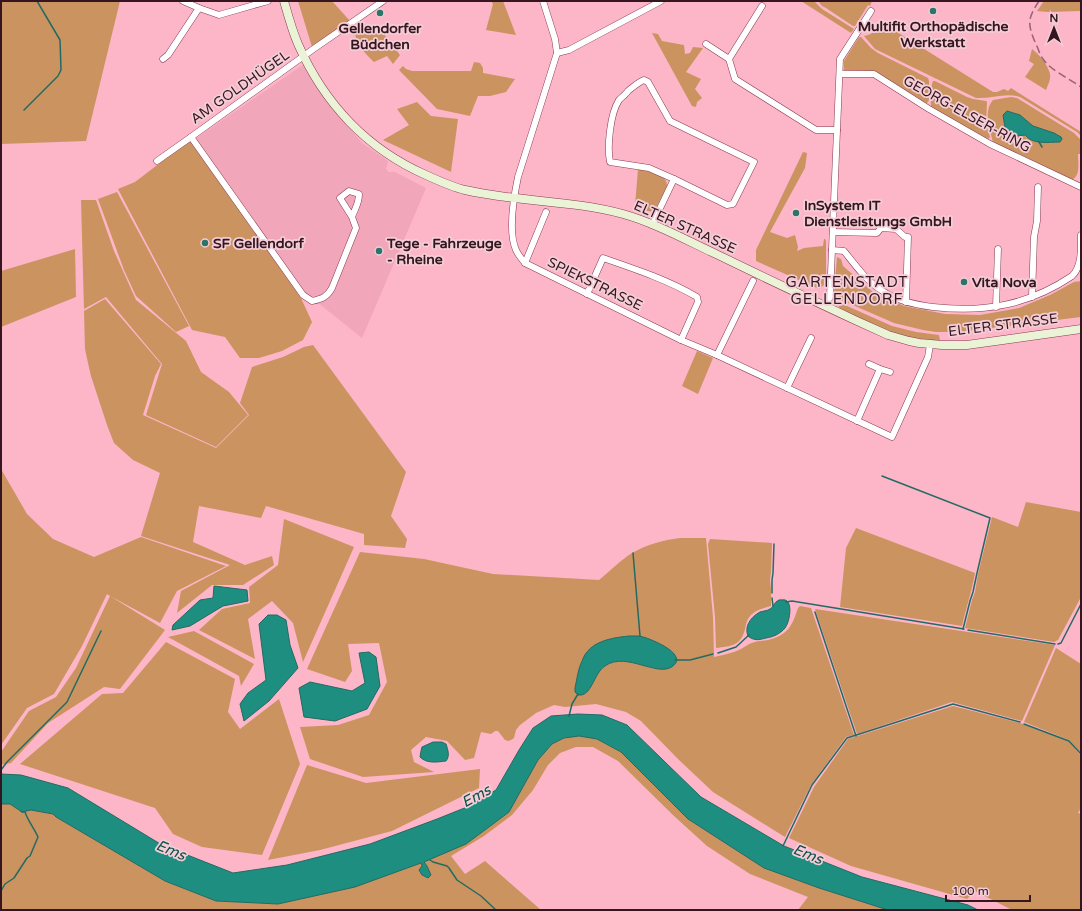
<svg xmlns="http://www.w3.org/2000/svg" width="1082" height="911" viewBox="0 0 1082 911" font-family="'Varela Round',sans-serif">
  <rect width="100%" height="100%" fill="#fdb5c8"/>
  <path fill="#f2a6ba" d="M304,64l25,39 33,40 26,18 -2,8 3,3h6l31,16 -64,150 -50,-40 -8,-5 -109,-154z"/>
  <g fill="#cb9360" fill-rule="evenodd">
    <path d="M1,1h119l-34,140 -85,3z"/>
    <path d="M298,1h34l18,20 -38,26z"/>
    <path d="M491,1h12l13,34 -30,-5 7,-26z"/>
    <path d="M801,1h13l8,8 32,20 -3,4z"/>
    <path d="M818,1h54l-2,5 -2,-1 -13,21h-2l-27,-18 -4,-2z"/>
    <path d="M1044,1h37v10l-33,1 -11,-1z"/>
    <path d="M357,22l23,7 20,26 -7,9 -6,-8 -13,6c-11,-11 -24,-23 -17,-40z"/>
    <path d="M881,22l112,70h4l7,-3 4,2 3,-3 70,44v4l-4,-4 -57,-35c-14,-5 -29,2 -44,1l-101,-49 -11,-13c10,-2 11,-5 17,-14z"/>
    <path d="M652,33l6,1 4,7 22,4 1,9 5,-1 3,-6 10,1 -17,24 15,7 -6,10 7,9 -5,4 -1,5 -4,-1z"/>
    <path d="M859,37h2l10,11 7,5 50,25 1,3v19l-2,3h-1l-51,-32 -31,-1v-9z"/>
    <path d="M1032,49c7,5 16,16 18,25 1,5 -2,11 -4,16l-21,-13 9,-13 -5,-3z"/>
    <path d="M474,62l6,1 3,5v5l32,6 -9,13 -16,4h-12l-8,20 -33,-7 -38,-39 4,-4 3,3 6,2h59z"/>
    <path d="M933,81h2l32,16 6,2 13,2 1,1 -1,22 4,13 -2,2 -57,-32c0,-9 -1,-18 2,-26z"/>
    <path d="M1011,97l6,1 57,35 7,7v14h-3c0,9 3,22 -7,26l-78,-38c-3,-12 -10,-31 0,-42zM1007,111l13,4 13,11 9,4 -15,8z"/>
    <path d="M417,102l14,14 27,3 -7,53 -68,-32 26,-15 -12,-16z"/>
    <path d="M190,140l111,158 11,24 -9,18 -21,11 -23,7h-19l-15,-21 -33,-7 -74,-141 17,-7z"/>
    <path d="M803,152l4,1 -2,15 -35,64 17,6 8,-3 3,12 -1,4 7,-3 19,-2 1,-7h1l1,2v42l-2,2 -5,4 -63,-28v-11z"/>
    <path d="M638,169c10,2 30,5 29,17l-13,26 -12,-2 -7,-4z"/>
    <path d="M117,192l72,134 -13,6 -40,-36 -12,-26 -26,-71z"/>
    <path d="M81,200h15l18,51 22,49 50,41 15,31 28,20 19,23 -32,32 -70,-32 16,-51 -56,-67 -22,12z"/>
    <path d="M75,249l1,48 -75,30v-56z"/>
    <path d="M837,257l4,2 2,7 31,27 30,13 41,8 35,1 39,-7 31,-13 24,-13 7,-1v36l-123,15h-22l-13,-2 -29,-7 -55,-24 -5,-6z"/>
    <path d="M105,299l56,65 -6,12 -12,39 73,33 33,-33 -9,-12 12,-36 31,-10 21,-10 9,-2 93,127 -15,44 16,23 -2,9 -41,-3v-11l-98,-28 -5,12 -62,-12 -6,36 52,23 27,-9 2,9 -31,20h-31l-35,28 4,-22 49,-26 -89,-29 19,-63 -27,-13 -19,-17 -7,-18 -16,-49 -3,-13 -3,-14 -1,-38z"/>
    <path d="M838,302l54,24 24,6 23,3 1,6c-35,2 -68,-17 -99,-32l-2,-2z"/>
    <path d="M697,351l16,7 -15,36 -16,-8z"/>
    <path d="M1,469l26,45 26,25 41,18 47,-20 85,29 -49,25 -17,32 -50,-27 55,34 -45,59 -16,-2 -56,36 -37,40 -10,2v-13l28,-41 27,-14 20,-29 34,-72 -3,-2 -25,52 -28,48 -27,14 -26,37z"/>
    <path d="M1026,502l55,10v85l-23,43 -4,2 -89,-14 7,-28 3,-8 3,-18 14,-57 26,10z"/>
    <path d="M284,519l70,28 -51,115 -10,-39 -21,-22 -24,18 7,40 -56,-29 23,-21 28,-6 -1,-16 29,-22z"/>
    <path d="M856,528l119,45c-3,18 -9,35 -13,53l-122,-19 6,-59z"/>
    <path d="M680,538h26l7,79 1,40c9,-2 19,-4 27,-8 4,-2 7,-5 11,-6 5,-2 11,-2 16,-3 20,-5 24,-14 30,-32l2,-2 11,2 43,127 -8,2 -35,48 -26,52 -72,-45 -35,-33 -37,-38 -15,-9 -30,-8 -31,3 -11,-2 -18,8 -16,12 -4,5 -2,8 -3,2 -3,1 -3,-1 -7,-9h-3l-4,3 -10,-2 -7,26 -9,2 -18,-19 -21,-4 -15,13 3,12 20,10 -71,5 -53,-18 -10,-32 38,-2 31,-10 18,-33 -8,-39 -31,1 4,27 -7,11 -38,-13 53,-117 64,7 69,15 106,6c10,-8 23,-21 33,-27 14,-8 31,-13 48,-15zM582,659l95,2c-5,2 -16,8 -21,8 -4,0 -13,-4 -18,-5 -26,-8 -39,1 -48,25l-14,-6z"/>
    <path d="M710,539l62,4 -1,29 -1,8 1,9v17c-7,2 -15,4 -20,9 -4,4 -5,9 -6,14 -4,17 -14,17 -29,19l-1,-31 -7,-73z"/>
    <path d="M815,609l240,36 -33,76 -70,-19 -95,32z"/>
    <path d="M194,631l60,33 -13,22 -2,-10 -71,-39z"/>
    <path d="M166,642l69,37 -7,33 12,17 39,-30 21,65 -38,91 -60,-8 -29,-13 -18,-26 -135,-44 82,-70 21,-1z"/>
    <path d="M1056,648l25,16v89l-12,-13 -45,-18z"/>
    <path d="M953,706l67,17 49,18 12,15v52l-3,5 3,1v96h-69l-37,-19 -8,8 -116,-33 -62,-28 25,-51 34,-48z"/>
    <path d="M579,736l18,3 24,13 67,67 76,49 55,20 69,22h-90l10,-13 -58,-23 -43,-28 -33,-30 -56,-55 -25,-14h-17l-16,6 -12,12 -15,25 -21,25 -28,21 -33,20 14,18 20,-13 56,49h-540v-106h9l12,8 9,-3 22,5 3,3 109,64 51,20 62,3 143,-41 1,12c4,3 6,3 9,0l-4,-9 -3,-4 17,-8 68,-42 29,-52 14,-16 12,-6z"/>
    <path d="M307,765l59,18 114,-14 -1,19 -87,43 -72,19 -52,10z"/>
  </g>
  <g fill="#1d8e80" stroke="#246a63">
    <path d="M1007,111l13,4 13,11 21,7 7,4 1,2 -2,3c-12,0 -27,3 -35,-7l-9,1 -9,-1 -1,-2 -3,-18z"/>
    <path d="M214,586l33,4 1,11 -25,5 -33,20 -18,4 1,-5 27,-25 13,-2z"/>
    <path d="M779,600c3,0 7,-1 9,2 4,6 1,21 -3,26 -5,6 -12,9 -19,10 -7,2 -12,3 -18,-2 -4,-10 3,-19 12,-24 3,-1 7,-1 10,-3 4,-2 3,-6 9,-9z"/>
    <path d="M268,615h9l9,5 4,25 8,23 -29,33 -25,20 -4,-17 8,-11 18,-13 -7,-56z"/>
    <path d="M629,636c3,0 7,0 10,0 8,1 46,16 36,28 -14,17 -48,-14 -70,2 -12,8 -13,31 -27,29l-3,-3v-4c2,-9 3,-19 7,-27 7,-20 29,-23 47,-25z"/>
    <path d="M369,652l7,5 4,29 -13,23 -32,12 -31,-4 -5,-29 11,-6 42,9 13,-8 -6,-30z"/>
    <path d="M578,714l24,1 25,10 74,72 83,49 78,31 106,28 10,5h-90l-69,-22 -55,-20 -76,-49 -67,-67 -24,-13 -18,-3 -15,2 -12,6 -14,16 -29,52 -16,12 -27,20 -42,18 3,4 4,9 -3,3 -6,-3 -3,-5 3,-4 -1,-3 -66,24 -77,17 -62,-3 -51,-20 -109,-64 -3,-3 -22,-4 -9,2 -12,-8h-9v-30l20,1 47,13 94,57 71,28 54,-8 83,-21 67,-25 30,-12 29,-17 23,-40 14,-22 18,-12z"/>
    <path d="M433,742h9l4,2c2,6 4,12 0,17 -9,1 -19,3 -26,-4l1,-6 1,-4z"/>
  </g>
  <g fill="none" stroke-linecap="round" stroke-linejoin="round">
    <g stroke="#246a63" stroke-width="1.5">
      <path d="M24,110l34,-34 3,-6 -1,-30 -23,-39"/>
      <path d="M1039,142l3,5"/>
      <path d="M882,476l108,42 -13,55 -4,19 -3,9 -7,28"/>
      <path d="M633,553l7,83"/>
      <path d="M772,593v-13l1,-7 1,-29"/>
      <path d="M772,598l1,8"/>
      <path d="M786,602l6,-1 172,28"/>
      <path d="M815,612l41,124"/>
      <path d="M968,630l87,14"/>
      <path d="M1058,644l3,-1 20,-39"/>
      <path d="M718,653l18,-6 13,-12"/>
      <path d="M675,660h15l23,-6"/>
      <path d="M569,716l3,-12 6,-10"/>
      <path d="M1024,724l45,17 12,13"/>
      <path d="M1,770l6,-8 60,-60 34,-71"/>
      <path d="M783,846l29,-61 35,-47 106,-34 67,18"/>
      <path d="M430,860l3,2 14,4 2,2 8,12 24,16 15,14"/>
      <path d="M1,891l4,-7 9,-6 13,-20 3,-2 8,-19c-4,-9 -10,-16 -13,-25h-3l-1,-1"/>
    </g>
    <g stroke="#873b53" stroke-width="7">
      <g id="minor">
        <path d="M183,1l16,7 20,7 49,-14"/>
        <path d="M543,1l12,38 2,14 -39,124c-4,19 -10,55 -2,73 2,5 6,9 9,13l156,77 36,15 175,82 36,-80 2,-12"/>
        <path d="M762,6l-33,53 6,20 81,51h21"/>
        <path d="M706,44l23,15"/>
        <path d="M557,53l12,-3 92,-49"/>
        <path d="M163,59l5,-4 31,-47"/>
        <path d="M840,74h34l55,35 61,35 91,43"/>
        <path d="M644,80l4,2 22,39 84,41 -21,42 -6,1 -53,-26 -25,-11 -39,-6c-3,-15 0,-48 9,-62 3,-3 7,-6 9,-9 5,-4 9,-8 16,-11z"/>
        <path d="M157,161l34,-24"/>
        <path d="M352,217c3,-9 7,-13 7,-23l-10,-3 -9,7 12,19 4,11 -24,60c-5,9 -10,11 -20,13l-9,-6 -112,-158 121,-87 71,-49"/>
        <path d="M652,225l22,-46"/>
        <path d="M833,232l44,1 4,-5 15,1 9,8h3l-2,65"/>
        <path d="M832,250l12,1c12,15 23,31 40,41 14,9 33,13 49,15 51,6 96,-2 139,-31 10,-9 9,-28 9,-41"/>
        <path d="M525,263l21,-51"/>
        <path d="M587,294l16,-36c32,11 65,22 94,39l1,5 -17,38"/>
        <path d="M1032,297l2,-60 3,-16 1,-34"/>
        <path d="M825,306l5,-9 10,-238 31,-48"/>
        <path d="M996,307l2,-58"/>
        <path d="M717,355l36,-74"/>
        <path d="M880,369l10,3"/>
        <path d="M787,388l24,-50"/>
        <path d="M857,421l23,-52 -11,-5"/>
      </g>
    </g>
    <g stroke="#873b53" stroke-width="9">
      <path id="secondary" d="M284,1c4,14 8,29 14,43 26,59 69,105 128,131 13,6 26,12 39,15 52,12 107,10 158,24 32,9 63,26 93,40 47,23 94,45 141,67l31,14 21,6 10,2 23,2h25l114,-16"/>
    </g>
    <use href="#minor" stroke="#fff" stroke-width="6"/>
    <use href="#secondary" stroke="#ebf3d6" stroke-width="8"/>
    <path stroke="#976472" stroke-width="1.5" stroke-dasharray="8 4" stroke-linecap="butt" d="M1039,1c-11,17 -12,22 -4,41 3,5 4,12 8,17 7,11 27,20 38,28"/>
  </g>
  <g fill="#2c7368" stroke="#f3ced7" stroke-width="1.5">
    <circle cx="933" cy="11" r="4"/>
    <circle cx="380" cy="13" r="4"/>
    <circle cx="796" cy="213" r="4"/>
    <circle cx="205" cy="243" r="4"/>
    <circle cx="379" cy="251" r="4"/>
    <circle cx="964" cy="282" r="4"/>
  </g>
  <g text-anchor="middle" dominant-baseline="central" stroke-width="3.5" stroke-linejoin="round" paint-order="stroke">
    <g font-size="14" font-weight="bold" fill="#35151f" stroke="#f3ced7" text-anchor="start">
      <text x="933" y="26" text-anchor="middle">Multifit Orthopädische<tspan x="933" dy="16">Werkstatt</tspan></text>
      <text x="380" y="28" text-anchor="middle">Gellendorfer<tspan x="380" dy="16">Büdchen</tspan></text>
      <text x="804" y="205">InSystem IT<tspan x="804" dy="16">Dienstleistungs GmbH</tspan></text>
      <text x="213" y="243">SF Gellendorf</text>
      <text x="387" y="243">Tege - Fahrzeuge<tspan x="387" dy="16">- Rheine</tspan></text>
      <text x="972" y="282">Vita Nova</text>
    </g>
    <g font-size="14" fill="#35151f" stroke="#f3ced7">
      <text transform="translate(240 87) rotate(-35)">AM GOLDHÜGEL</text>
      <text transform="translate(967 114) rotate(29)">GEORG-ELSER-RING</text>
      <text transform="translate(685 227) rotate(24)">ELTER STRASSE</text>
      <text transform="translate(595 284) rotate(26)">SPIEKSTRASSE</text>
      <text transform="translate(1003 325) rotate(-7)">ELTER STRASSE</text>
    </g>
    <g font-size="15" letter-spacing="1" fill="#35151f" stroke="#f3ced7">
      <text x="847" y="282">GARTENSTADT<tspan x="847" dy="17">GELLENDORF</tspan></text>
    </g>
    <g font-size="15" font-style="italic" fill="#124e46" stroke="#f3ced7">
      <text transform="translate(476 796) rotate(-29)">Ems</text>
      <text transform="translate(171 850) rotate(22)">Ems</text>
      <text transform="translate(808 854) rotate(22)">Ems</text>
    </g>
  </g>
  <rect width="1082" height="911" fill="none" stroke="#35151f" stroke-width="4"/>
  <g transform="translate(1054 28)" stroke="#f3ced7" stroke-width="3" paint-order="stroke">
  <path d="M0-3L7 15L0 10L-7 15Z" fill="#35151f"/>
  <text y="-6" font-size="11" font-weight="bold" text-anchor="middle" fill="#35151f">N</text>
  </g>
  <path d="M946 895v6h84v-6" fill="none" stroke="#35151f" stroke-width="2"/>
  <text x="952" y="895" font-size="12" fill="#35151f" stroke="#f3ced7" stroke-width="3" paint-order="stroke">100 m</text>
</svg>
